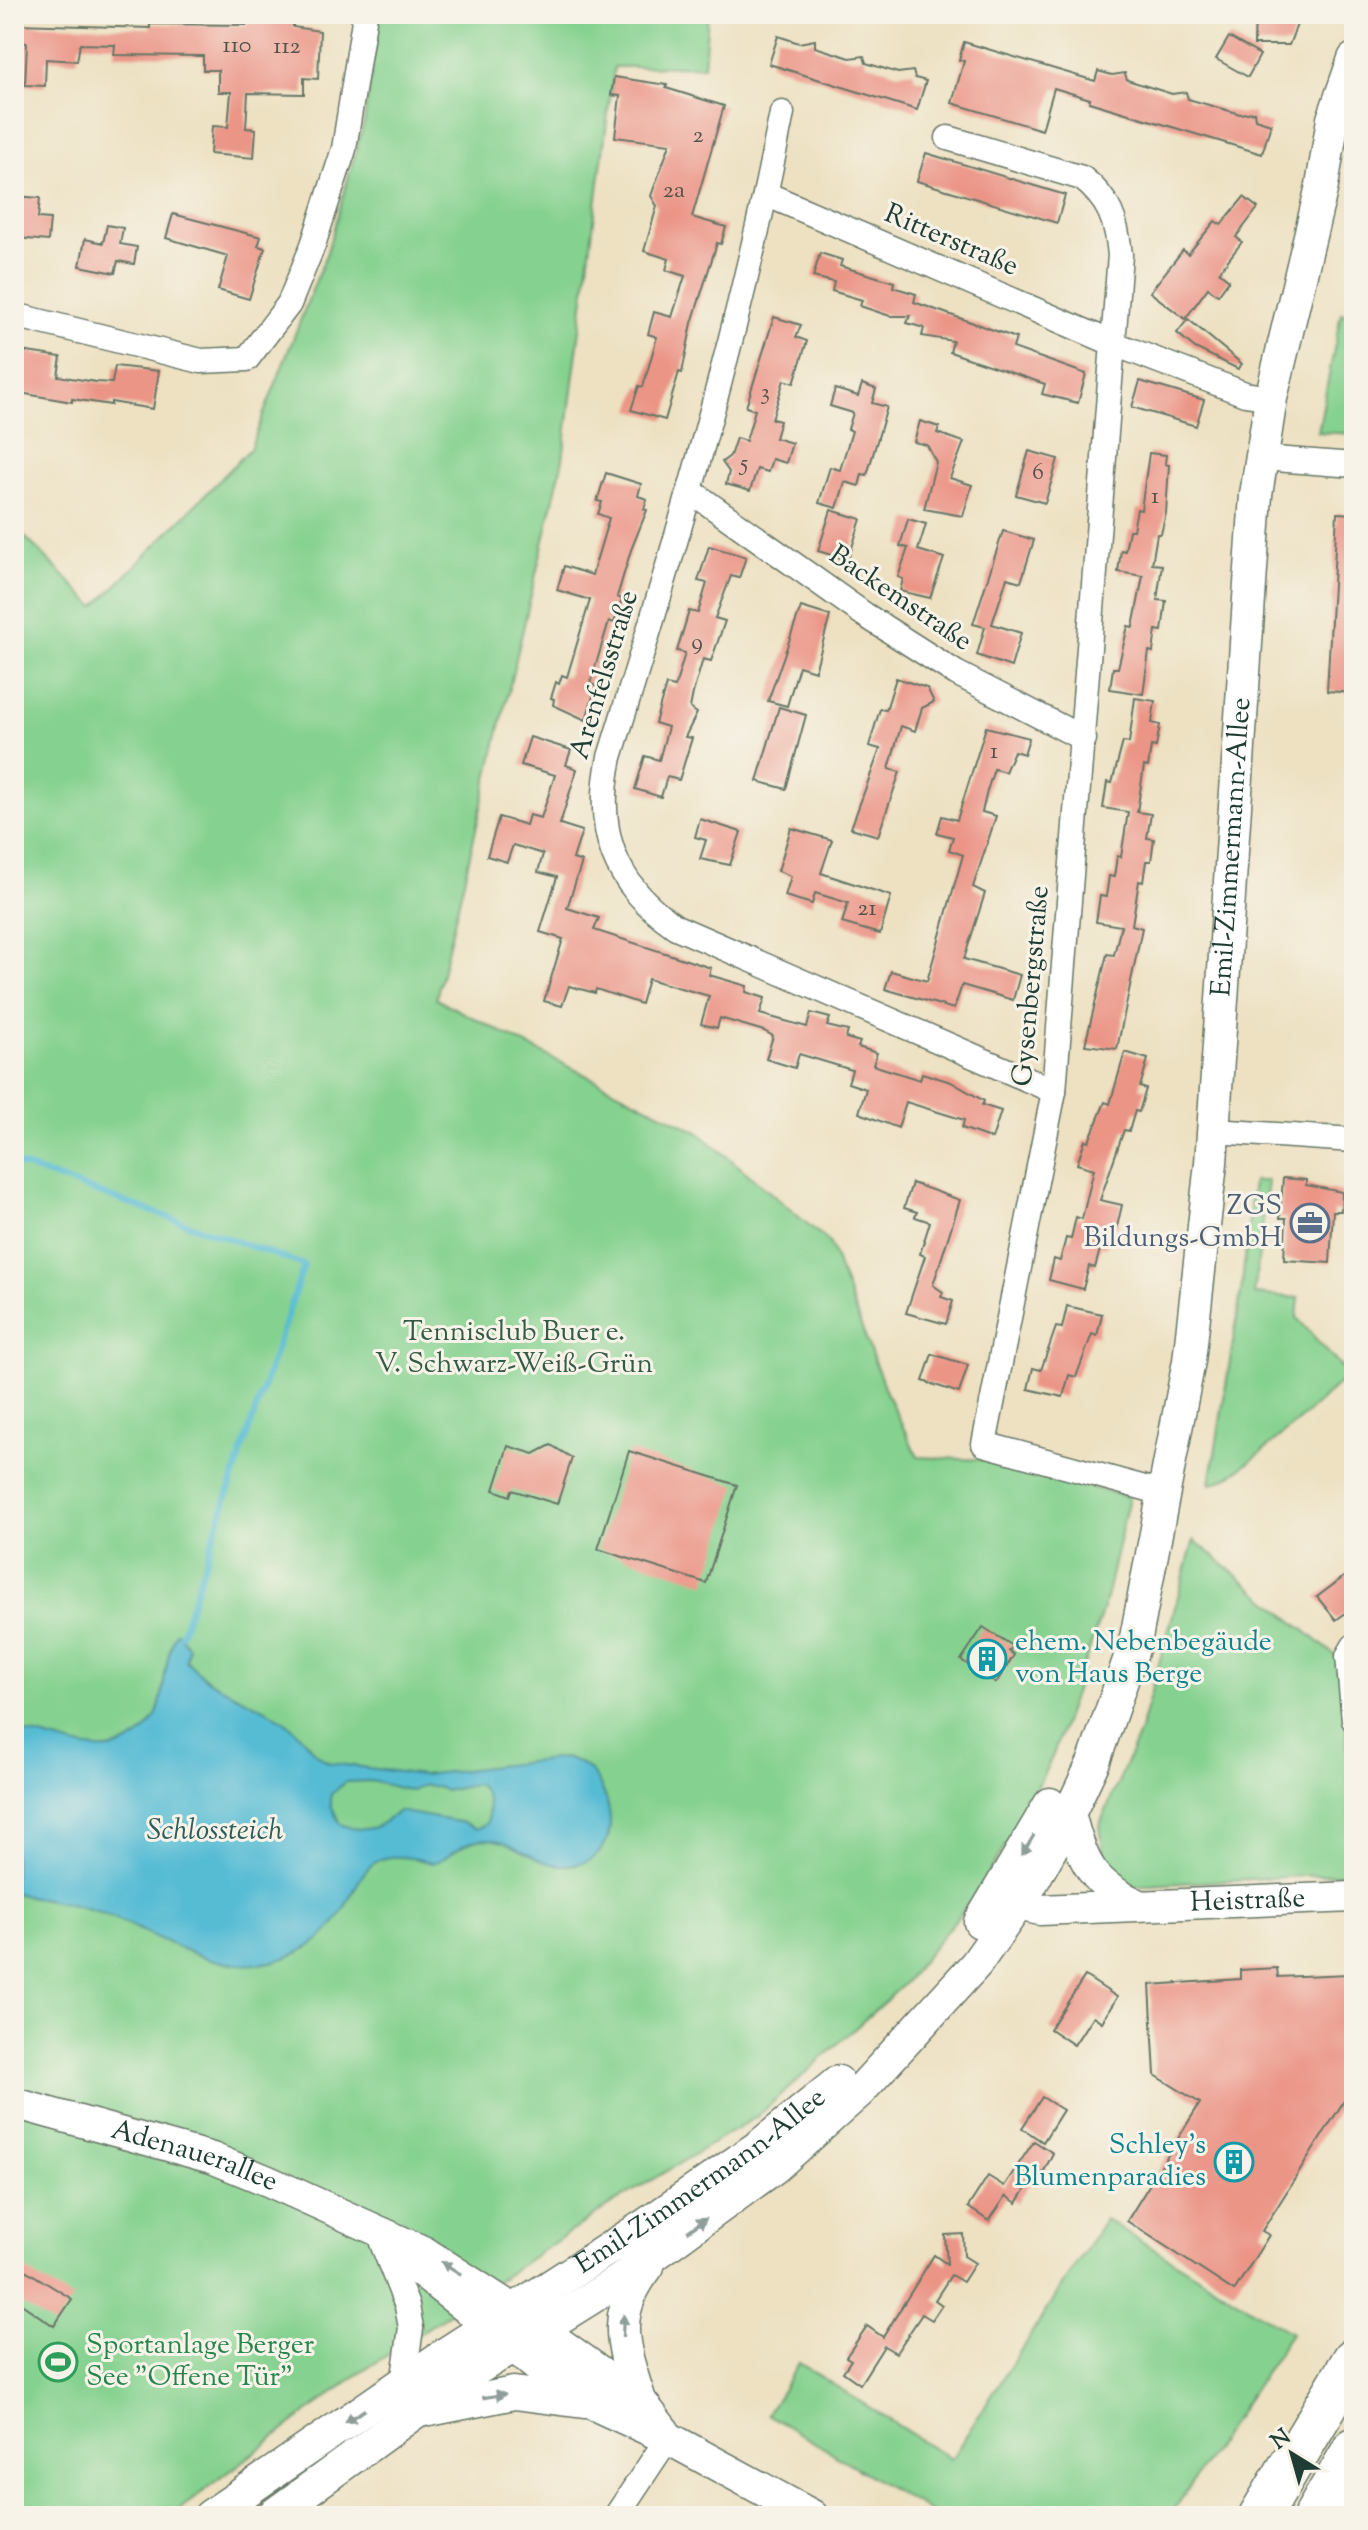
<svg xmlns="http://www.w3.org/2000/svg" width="1368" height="2530" viewBox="0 0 1368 2530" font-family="'Sorts Mill Goudy',serif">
  <rect width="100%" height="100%" fill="#f7f3e8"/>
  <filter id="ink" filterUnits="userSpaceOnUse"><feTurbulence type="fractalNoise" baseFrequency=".0125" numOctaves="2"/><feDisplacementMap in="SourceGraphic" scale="16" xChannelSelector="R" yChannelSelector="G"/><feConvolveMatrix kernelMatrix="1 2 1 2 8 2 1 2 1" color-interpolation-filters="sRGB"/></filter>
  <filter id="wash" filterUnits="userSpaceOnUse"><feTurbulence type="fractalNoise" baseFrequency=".006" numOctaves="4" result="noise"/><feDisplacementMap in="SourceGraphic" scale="32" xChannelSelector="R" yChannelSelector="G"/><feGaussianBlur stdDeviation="1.8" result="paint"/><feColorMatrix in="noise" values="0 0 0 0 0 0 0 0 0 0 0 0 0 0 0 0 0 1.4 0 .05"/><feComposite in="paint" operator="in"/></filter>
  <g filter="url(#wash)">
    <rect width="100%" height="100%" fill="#ede1c2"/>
    <g fill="#85d18f" stroke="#528762" stroke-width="2">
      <path d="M380,14h328l-4,52 -90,1 -51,392 -127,540 262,133 131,110 59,155 30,60 66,3 145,37 -24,106 -52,152 -34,69 -46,74 -70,87 -145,131 -148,89 -257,173 -182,138h-157v-1990l81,81 155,-158 77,-197 37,-129z"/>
      <path d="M1341,313l13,4v117l-36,-2z"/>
      <path d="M1253,1181h15l-14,113 45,4 -2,20 51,57c-22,20 -115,110 -138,109l31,-191z"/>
      <path d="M1194,1540l148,121 12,212 -223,13 -28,-34 -3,-28 39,-90z"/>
      <path d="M1105,2219l186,114 -121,183h-233l-170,-102 32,-51 152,96z"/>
    </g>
    <path fill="#56bcd4" stroke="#3a7c84" stroke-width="2" fill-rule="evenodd" d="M177,1632l11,15 -2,13c29,34 74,40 107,68 13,12 21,28 37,35l92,12 142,-17c17,2 29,13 37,29 18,36 11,79 -39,78 -27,0 -47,-25 -75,-26 -25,0 -34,19 -55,24 -74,-22 -65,17 -99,62 -14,19 -38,31 -62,37 -59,13 -114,-28 -167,-48 -28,-11 -61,-14 -90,-21v-160c37,-2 78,29 114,10 41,-22 31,-51 41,-89 3,-8 3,-16 8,-22zM371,1781l41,10c11,-8 21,-7 33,0l32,-7c12,9 13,27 10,40l-10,5 -13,-6 -66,-12c-18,18 -34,23 -58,13l-9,-19v-11l15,-12z"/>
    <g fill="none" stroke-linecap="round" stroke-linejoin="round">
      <path stroke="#56bcd4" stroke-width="6" d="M14,1163l290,102 -123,370"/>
    </g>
    <g id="blocks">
      <g fill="#eb9587">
        <path d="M1255,14h46l-12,31h-35z"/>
        <path d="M247,22l46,1v4l27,4 -2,48 -14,-1v16l-56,-1 -2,35 10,1 -2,29 -44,-4 2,-28 16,1 3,-35h-13v-22h-15v-14l-89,-1 1,-10 -35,-1 -3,17 -31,-2 -1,27 -20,-1 2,-42 -10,-1v-18l133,4v-4l97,1z"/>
        <path d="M778,36l21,7 16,-3v7l35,11 14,-2 2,7 32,10 15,-2 2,7 11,3 -9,29 -148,-46z"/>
        <path d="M1229,37l31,18 -12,22 -32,-18z"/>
        <path d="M964,42l131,39 3,-10 14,4 13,-2 2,7 45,14 14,-2 2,7 52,15 14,-2 1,7 16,5 -9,30 -173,-52 1,-3 -36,-11 -12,42 -90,-27 12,-42 -5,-1z"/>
        <path d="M614,77l53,8 -1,3 58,18 -32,111 34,10 -5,17 -4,-1 -25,80 -10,50 -3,-1 -14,48 -34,-10 8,-24 4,1 14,-50 -9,-3 6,-22 18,5 13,-41 -19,-6 3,-11 -25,-8 13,-45 -6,-10 19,-52 -55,-7 5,-41 -9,-1z"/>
        <path d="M926,153l139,42 -8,28 -140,-42z"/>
        <path d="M14,196l26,2 -2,20 12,1 -2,22 -30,-3 2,-12 -6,-1z"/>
        <path d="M1244,197l14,11 -22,29 6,5 -23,30 10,8 -11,15 -10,-7 -23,31 -35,-27 33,-42 5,4 27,-33 6,4z"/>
        <path d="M173,214l88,23 -3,9 7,2 -16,51 -31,-9 10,-34 -62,-18z"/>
        <path d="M107,225l16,3 -3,16 17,3 -3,17 -16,-3 -3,12 -35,-7 5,-27 18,4z"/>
        <path d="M820,253l22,7 -2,6 54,16 -1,5 23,7 -2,8 102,36 -3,10 73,26 -8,29 -36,-9 3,-10 -95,-32 3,-11 -31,-5 2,-8 -17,-5 3,-7h-20l-30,-10 2,-6 -30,-9 2,-9 -21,-5z"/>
        <path d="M774,317l27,8 -5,12 11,4 -13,42 -10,-3 -12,39 8,2 -5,17 17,5 -6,20 -14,-4 -4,13 -11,-3 -7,22 -24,-7 3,-12 -7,-10 8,-6 6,-18 10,3 9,-31 -9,-3z"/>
        <path d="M1188,319l54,45 -4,5 -43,-21 -18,-15z"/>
        <path d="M14,350l47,7 -3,19 38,6 16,1 3,-17 44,5 -6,38 -42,-7v3l-39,-6v3l-58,-10z"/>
        <path d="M1140,381l64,19 -8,26 -64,-19z"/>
        <path d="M862,384l14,5 -4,14 15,4 -20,68 -5,-1 -3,12 -14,-4 -8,26 -18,-5 11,-36 10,3 12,-39 -4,-2 5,-16 -23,-7 5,-17 23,7z"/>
        <path d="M920,421l19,6 -2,6 27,9 -14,36 22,7 -9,31 -39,-7 12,-47 -9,-17 -13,-3z"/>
        <path d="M1029,451l29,8 -13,44 -29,-8z"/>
        <path d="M1149,453l17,2 -1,9 4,1 -3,48 -5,21h-4l-5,30 10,1 -5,35 9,1 -4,30 -6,-1 -3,22 -4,-1 -6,43 -33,-5 3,-21h5l10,-42 5,1 10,-51 -25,-4 3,-22 4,1 4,-21h4l4,-21 4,1z"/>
        <path d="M606,473l35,11 -3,12 9,3 -3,10 3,1 -16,40 -14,47 5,2 -8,24 -5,-2 -19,63 6,2 -10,34 -33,-15 1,-6 -3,-1 5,-16 3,2 3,-9 5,2 23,-77 -33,-10 7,-24 28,9 17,-57 -11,-4 4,-12 -5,-1z"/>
        <path d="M831,510l30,9 -13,41 -30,-9z"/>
        <path d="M1337,513l17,1v179l-27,-2z"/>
        <path d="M908,519l18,5 -8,26 26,8 -14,40 -30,-7 3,-12 -5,-2 10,-29 -8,-2z"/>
        <path d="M1003,531l31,9 -13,42 -14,-4 -15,46 29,9 -10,34 -34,-12 8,-28 -12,-3z"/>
        <path d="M709,546l37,11 -7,21 -8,-2 -16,42 10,3 -14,40 -8,-2 -10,34 -3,15 7,5 -12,24 7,1 -13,42 -12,-3 -6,20 -26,-8 10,-33 14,4 9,-33 -13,-4 11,-38 9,2 10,-34 -8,-2 12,-40 9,2 9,-30 -9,-2z"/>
        <path d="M801,607l29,9 -15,55 -16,-5 -12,40 -19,-5z"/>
        <path d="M896,678l31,10 7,14 -12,6 -7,23 -14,-5 -12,43 11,3 -22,64 -27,-8 29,-79 -11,-3 11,-37 6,1z"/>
        <path d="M1135,698l20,3 -3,22 8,2 -4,22 -5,-1 -3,21 -4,-1 -7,46 14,2 -4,24 7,1 -3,22h-5l-3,21 -4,-1 -7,44 10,3 -25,121 -32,-4 22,-91 7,1 7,-29 -25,-4 4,-26 6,1 3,-21 5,1 3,-21 4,1 7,-45 -25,-4 4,-26 5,1 11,-41 6,1z"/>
        <path d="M779,707l27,8 -20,74 -29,-8z"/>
        <path d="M986,727l43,11 -5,16 -10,-3 -9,21 -11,-3 -7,22 -5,21 14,4 -23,71 12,6 -21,66 56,16 -7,25 -51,-15 -8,24 -69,-20 6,-18 36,10 36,-126 -14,-5 4,-13 -16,-4 5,-17 15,4z"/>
        <path d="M530,737l41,13 -5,15 11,4 -17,55 22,7 -9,28 9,3 -15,46 32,10 -5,12 117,38 -2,7 38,11 -1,6 19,6 -5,16 47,13 4,-14 19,5 -3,8 21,5 -2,7 14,4 -2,5 19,6 -4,12 47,15 2,-7 29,9 33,19 -2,4 19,6 -9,28 -30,-11 2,-8 -58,-18 -8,26 -39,-15 7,-24 -18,-6 4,-13 -53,-16 -4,14 -29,-9 7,-23 -9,-5 -44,-13 -3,10 -16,-4 8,-28 -61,-17 -7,25 -45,-15 -1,4 -26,-7 -7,20 -18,-5 19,-62 -23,-7 17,-55 -19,-5 5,-18 -30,-9 -6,17 -20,-6 12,-39 27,8 3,-10 12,3 14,-43 -34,-10z"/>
        <path d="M700,819l41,13 -11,33 -30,-6 6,-19 -11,-3z"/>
        <path d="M791,828l41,12 -11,33 70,23 -11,38 -38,-11 6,-20 -33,-10 -3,11 -27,-8 6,-20 -13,-5z"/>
        <path d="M1125,1052l23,7 -8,28 6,2 -7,23 -4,-1 -6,20 -5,-1 -24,70 22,5 -5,22 -5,-2 -6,22 -5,-1 -6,22 -6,-2 -6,23 -34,-9 5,-21 6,2 6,-23 5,1 5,-22 6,2 12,-50 -17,-5 8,-24 4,1 16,-39 5,2z"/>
        <path d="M1283,1178l23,2v5l36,7 -1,19h-8l-3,52 -46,-3 2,-42h-6z"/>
        <path d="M912,1183l48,17 -27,85 10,7 -2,5 12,4 -7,23 -40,-11 19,-57 -5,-2 10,-32 -15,-5 2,-5 -13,-4z"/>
        <path d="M1067,1306l35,8 -5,22 -5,-2 -16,43 -7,-2 -6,22 -35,-8 5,-21 8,2 15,-43 6,1z"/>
        <path d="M932,1354l36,11 -9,28 -36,-12z"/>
        <path d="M551,1445l21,13 -15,46 -45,-14 -2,6 -16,-6 14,-44 26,8z"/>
        <path d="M629,1451l108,34 -31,98 -108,-34z"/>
        <path d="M1354,1569v38l-18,13 -19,-23z"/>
        <path d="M983,1627l30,19 -4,5 5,4 -18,28 -35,-23z"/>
        <path d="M1277,1968l1,9 71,-3 5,111 -92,146 7,4 -35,56 -107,-70 73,-118 -45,-28 -5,-90 90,-6v-9z"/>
        <path d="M1085,1976l32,21 -15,25 -9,-6 -19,29 -24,-16z"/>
        <path d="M1042,2097l21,13 -20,32 -21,-14z"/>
        <path d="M1034,2141l19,12 -17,34 -7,-3 -12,19 -11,-7 -17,25 -21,-14 20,-31 16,10z"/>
        <path d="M963,2234l1,22 11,7 -12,19 -12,-7 -16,25 7,5 -10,15 -10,-6 -26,39 -12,-7 -24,38 -17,-12 8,-12 -5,-3 21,-31 16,11 51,-82 13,9 -2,-29z"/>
        <path d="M14,2263l58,36 -18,27 -40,-27z"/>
      </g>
    </g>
  </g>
  <g filter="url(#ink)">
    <use href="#blocks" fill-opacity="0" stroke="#677666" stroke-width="2"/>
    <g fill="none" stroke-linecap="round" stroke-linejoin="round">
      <g stroke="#677666" stroke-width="27">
        <g id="minor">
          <path d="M782,113c-43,219 -106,432 -172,644 -16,74 4,128 66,170l378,164"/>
          <path d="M948,138l134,40c27,21 35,43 38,77l-66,836 -70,353 179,49"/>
          <path d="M766,194l346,149 133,51 26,4"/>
          <path d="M14,315l187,46 46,-2 42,-55 24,-59 31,-96 21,-135"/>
          <path d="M1261,458l93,7"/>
          <path d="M692,492l173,123 91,58 128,66"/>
          <path d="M1213,1131l141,9"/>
          <path d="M1354,1646l-6,10 6,64"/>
          <path d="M382,2243l25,63 4,22 -8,56"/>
          <path d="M616,2516l52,-78"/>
        </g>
      </g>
      <g stroke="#677666" stroke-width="33">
        <g id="tertiary">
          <path d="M1070,1813c12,49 22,72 70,92"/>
          <path id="s1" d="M995,1900l45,10 314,-13"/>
          <path id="s2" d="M14,2103l198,55 56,23 157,71 91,59"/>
          <path d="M390,2248l100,79"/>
        </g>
      </g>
      <g stroke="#677666" stroke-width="35">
        <g id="secondary">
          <path d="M980,1922l70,-118"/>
          <path d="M525,2319l115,82 24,31"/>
          <path d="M498,2333l43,36 53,35 74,34 144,78"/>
          <path d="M640,2401c-17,-55 -31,-85 8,-135"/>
          <path d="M429,2410l85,-17 70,9"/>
          <path id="s3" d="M210,2516l238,-164 199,-128 111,-77 80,-65"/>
          <path id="s4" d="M272,2516l186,-135 162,-101 155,-113 85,-76 116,-127 50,-71 34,-60 34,-72 41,-118 54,-282 22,-198 45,-668 15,-97 51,-212 11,-67 21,-60"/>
        </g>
      </g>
      <g stroke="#677666" stroke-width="45">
        <g id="motorway">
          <path d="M1260,2516l94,-157"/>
          <path d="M1315,2516l39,-67"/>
        </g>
      </g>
      <use href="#minor" stroke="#fff" stroke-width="24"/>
      <use href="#tertiary" stroke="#fff" stroke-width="30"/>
      <use href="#secondary" stroke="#fff" stroke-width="32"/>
      <use href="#motorway" stroke="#fff" stroke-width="42"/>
    </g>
    <defs><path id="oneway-solid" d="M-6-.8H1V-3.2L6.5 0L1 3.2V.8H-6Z" transform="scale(2)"/></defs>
    <g fill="#8f9e9a">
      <use href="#oneway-solid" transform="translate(1028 1845) rotate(121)"/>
      <use href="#oneway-solid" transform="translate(697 2225) rotate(-35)"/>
      <use href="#oneway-solid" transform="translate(451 2268) rotate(-148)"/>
      <use href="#oneway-solid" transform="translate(623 2326) rotate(-87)"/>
      <use href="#oneway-solid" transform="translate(494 2396) rotate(-9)"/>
      <use href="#oneway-solid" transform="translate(355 2416) rotate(146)"/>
    </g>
  </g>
  <defs>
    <g id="office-ring" transform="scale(2)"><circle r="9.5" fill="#f7f3e8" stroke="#5c6f8a" stroke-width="1.5"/><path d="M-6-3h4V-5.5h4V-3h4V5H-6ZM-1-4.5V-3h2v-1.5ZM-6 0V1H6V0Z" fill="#5c6f8a"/></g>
    <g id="building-ring" transform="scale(2)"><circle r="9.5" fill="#f7f3e8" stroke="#0f9aa8" stroke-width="1.5"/><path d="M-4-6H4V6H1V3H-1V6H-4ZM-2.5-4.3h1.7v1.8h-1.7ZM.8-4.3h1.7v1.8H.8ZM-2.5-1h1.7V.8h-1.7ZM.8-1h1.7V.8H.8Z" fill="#0f9aa8"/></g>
    <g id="stadium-ring" transform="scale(2)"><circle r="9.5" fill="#f7f3e8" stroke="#2e9e5b" stroke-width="1.5"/><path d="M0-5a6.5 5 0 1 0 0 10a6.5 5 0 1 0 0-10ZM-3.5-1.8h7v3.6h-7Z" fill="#2e9e5b"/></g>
  </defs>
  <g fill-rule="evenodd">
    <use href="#office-ring" x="1310" y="1223"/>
    <use href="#building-ring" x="987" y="1659"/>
    <use href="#building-ring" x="1234" y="2162"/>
    <use href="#stadium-ring" x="58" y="2362"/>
  </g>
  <g text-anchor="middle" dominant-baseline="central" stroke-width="6" stroke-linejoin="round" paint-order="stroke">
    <g font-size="24" fill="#525349">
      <text x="237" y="46">110</text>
      <text x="287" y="47">112</text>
      <text x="698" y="136">2</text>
      <text x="674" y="191">2a</text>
      <text x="765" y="393">3</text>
      <text x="744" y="464">5</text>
      <text x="1038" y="473">6</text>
      <text x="1155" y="497">1</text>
      <text x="697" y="643">9</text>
      <text x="994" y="752">1</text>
      <text x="867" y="909">21</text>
    </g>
    <g font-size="28" fill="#1f3d34" stroke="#f7f3e8">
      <text transform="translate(951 241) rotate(23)">Ritterstraße</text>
      <text transform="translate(900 599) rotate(34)">Backemstraße</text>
      <text transform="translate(605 675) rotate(-73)">Arenfelsstraße</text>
      <text stroke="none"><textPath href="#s4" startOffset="2062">Emil-Zimmermann-Allee</textPath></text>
      <text transform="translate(1032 986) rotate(-85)">Gysenbergstraße</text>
      <text stroke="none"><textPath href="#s1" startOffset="254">Heistraße</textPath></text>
      <text stroke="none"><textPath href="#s2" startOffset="188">Adenauerallee</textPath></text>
      <text stroke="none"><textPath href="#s3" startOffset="594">Emil-Zimmermann-Allee</textPath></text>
    </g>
    <g font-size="28" fill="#4e5e75" stroke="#f7f3e8" text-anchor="end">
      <text x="1282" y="1207">ZGS<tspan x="1282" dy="32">Bildungs-GmbH</tspan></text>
    </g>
    <g font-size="28" fill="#335b46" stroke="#f7f3e8">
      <text x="514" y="1333">Tennisclub Buer e.<tspan x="514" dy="32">V. Schwarz-Weiß-Grün</tspan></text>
    </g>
    <g font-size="28" fill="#0d838f" stroke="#f7f3e8" text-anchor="start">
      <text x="1015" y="1643">ehem. Nebenbegäude<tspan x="1015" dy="32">von Haus Berge</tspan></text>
      <text x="1206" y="2146" text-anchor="end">Schley's<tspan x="1206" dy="32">Blumenparadies</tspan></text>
    </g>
    <g font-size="28" fill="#27864d" stroke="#f7f3e8" text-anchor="start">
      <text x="86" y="2346">Sportanlage Berger<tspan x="86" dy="32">See "Offene Tür"</tspan></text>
    </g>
    <g font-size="30" font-style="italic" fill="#2d5d5c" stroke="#f7f3e8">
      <text x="215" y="1831">Schlossteich</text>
    </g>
  </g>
  <rect width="1368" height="2530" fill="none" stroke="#f7f3e8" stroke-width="48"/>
  <g transform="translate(1292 2454) rotate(323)" stroke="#f7f3e8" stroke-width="6" paint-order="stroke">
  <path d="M0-6L14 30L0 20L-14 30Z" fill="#1f3d34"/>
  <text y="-12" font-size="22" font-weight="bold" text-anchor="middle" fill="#1f3d34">N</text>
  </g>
</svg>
